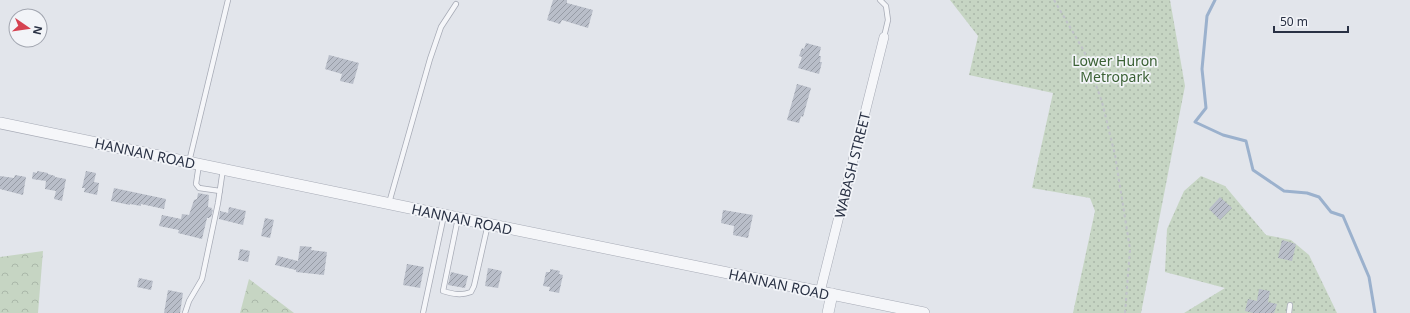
<svg xmlns="http://www.w3.org/2000/svg" width="1410" height="313" viewBox="0 0 1410 313" font-family="'Noto Sans',sans-serif">
  <defs>
    <pattern id="green-dots" width="8" height="8" patternUnits="userSpaceOnUse"><rect width="8" height="8" fill="#c6d5c3"/><path d="M2 2h.1M6 6h.1" fill="none" stroke="#aab7a9" stroke-width="1.8" stroke-linecap="round"/></pattern>
    <pattern id="forest-crowns" width="20" height="18" patternUnits="userSpaceOnUse"><rect width="20" height="18" fill="#c6d5c3"/><path d="M2 6a3 3 0 1 1 6 0M12 15a3 3 0 1 1 6 0" fill="none" stroke="#aab7a9"/></pattern>
    <pattern id="building-hatch" width="6" height="6" patternUnits="userSpaceOnUse"><rect width="6" height="6" fill="#b9bec9"/><path d="M-1 1l2-2M0 6l6-6M5 7l2-2" fill="none" stroke="#969ba5"/></pattern>
  </defs>
  <rect width="100%" height="100%" fill="#e2e5eb"/>
  <g fill="url(#green-dots)">
    <path d="M950,0h220l15,86 -44,227h-68l22,-102 -5,-13 -58,-10 21,-95 -84,-18 9,-39z"/>
    <path d="M1201,176l24,10 41,49 25,5 18,15 28,58h-153l41,-25 -60,-16 2,-43 17,-38z"/>
  </g>
  <g fill="url(#forest-crowns)">
    <path d="M43,251l-5,62h-38v-56z"/>
    <path d="M249,279l45,34h-54z"/>
  </g>
  <g fill="none" stroke-linecap="round" stroke-linejoin="round">
    <path stroke="#9bb1cd" stroke-width="3" d="M1215,0l-8,16 -5,53 4,39 -11,14 28,13 23,6 7,29 31,21 23,2 12,4 12,15 12,4 26,61 6,36"/>
  </g>
  <g fill="url(#building-hatch)">
    <path d="M553,0h14v3l26,7 -5,18 -26,-8 -2,4 -13,-4z"/>
    <path d="M806,43l15,4 -2,9h2l-1,6h2l-3,12 -21,-6 4,-11 -3,-1 3,-8 2,1z"/>
    <path d="M329,55l30,8 -6,21 -13,-3 2,-7 -17,-5z"/>
    <path d="M797,84l14,4 -8,29 -2,-1 -2,7 -12,-3z"/>
    <path d="M37,171l11,2v1l7,2v1l11,2 -4,22 -8,-2 2,-8 -11,-2 1,-8 -14,-2 1,-7 4,1z"/>
    <path d="M86,171l10,2 -2,9 5,1 -2,12 -13,-3 1,-4h-3z"/>
    <path d="M15,175l11,2 -3,18 -23,-6v-13l14,2z"/>
    <path d="M114,188l52,11 -2,10 -23,-5v2l-11,-2v1l-19,-4z"/>
    <path d="M198,193l11,2 -1,12 4,1 -1,1 2,1 -2,7h-1l-1,1h-2l-5,21 -24,-6 1,-3 -20,-4 3,-11 19,4 1,-5 7,1 5,-15 3,-1z"/>
    <path d="M1220,197l12,11 -12,12 -11,-11z"/>
    <path d="M229,207l17,4 -3,14 -24,-6 1,-8 8,2z"/>
    <path d="M723,210l30,5 -5,23 -15,-3 1,-9 -13,-3z"/>
    <path d="M265,218l9,2 -4,18 -9,-2z"/>
    <path d="M1282,240l14,4 -4,17 -14,-3z"/>
    <path d="M300,246l12,1 -1,3 16,2 -3,23 -28,-3v-2l-21,-5 3,-9 20,5z"/>
    <path d="M240,249l10,2 -2,11 -10,-2z"/>
    <path d="M407,264l17,3 -4,21 -17,-3z"/>
    <path d="M488,268l14,3 -4,17 -13,-2z"/>
    <path d="M550,269l10,2 -1,3 4,1 -4,18 -10,-2 1,-4 -7,-1 3,-14h4z"/>
    <path d="M451,272l17,4 -3,12 -17,-3z"/>
    <path d="M139,278l14,3 -2,9 -14,-3z"/>
    <path d="M1259,289l11,2 -2,11 9,2 -3,9h-21l-8,-2 3,-12 9,2z"/>
    <path d="M168,290l15,3 -3,20h-16z"/>
  </g>
  <g fill="none" stroke-linecap="round" stroke-linejoin="round">
    <g stroke="#a7abb6" stroke-width="6">
      <g id="service">
        <path d="M880,0l6,6 2,14 -4,17"/>
        <path d="M189,162l39,-162"/>
        <path d="M199,164l-3,20 3,4 21,3"/>
        <path d="M389,203l41,-144 11,-32 15,-23"/>
        <path d="M458,218l-15,73c10,3 18,5 28,1l3,-6 14,-62"/>
        <path d="M185,313l4,-12 13,-22 16,-76 5,-34"/>
        <path d="M423,313l21,-98"/>
        <path d="M1289,313l1,-8"/>
      </g>
    </g>
    <g stroke="#a7abb6" stroke-width="10">
      <path id="minor" d="M820,292l64,-255"/>
    </g>
    <g stroke="#a7abb6" stroke-width="12">
      <g id="tertiary">
        <path d="M0,123l468,97 456,93"/>
        <path d="M828,313l4,-19"/>
      </g>
    </g>
    <path stroke="#c0c3ca" stroke-width="2" stroke-dasharray="3 3" stroke-linecap="butt" d="M1054,0l30,51 18,51 13,53 15,94 -5,64"/>
    <use href="#service" stroke="#f5f6f9" stroke-width="4.5"/>
    <use href="#minor" stroke="#f5f6f9" stroke-width="9"/>
    <use href="#tertiary" stroke="#f5f6f9" stroke-width="11"/>
  </g>
  <g text-anchor="middle" dominant-baseline="central" stroke-width="3.5" stroke-linejoin="round" paint-order="stroke">
    <g font-size="14" fill="#3b6135" stroke="#f2f4f8">
      <text x="1115" y="60">Lower Huron<tspan x="1115" dy="16">Metropark</tspan></text>
    </g>
    <g font-size="14" fill="#293144" stroke="#f2f4f8">
      <text transform="translate(145 153) rotate(12)">HANNAN ROAD</text>
      <text transform="translate(852 165) rotate(-76)">WABASH STREET</text>
      <text transform="translate(462 219) rotate(12)">HANNAN ROAD</text>
      <text transform="translate(779 284) rotate(12)">HANNAN ROAD</text>
    </g>
  </g>
  <g transform="translate(28 28) rotate(103)"><circle r="19" fill="#f2f4f8" stroke="#a2a6b0"/>
  <path d="M0-3L7 15L0 10L-7 15Z" fill="#d54251"/>
  <text y="-6" font-size="11" font-weight="bold" text-anchor="middle" fill="#293144">N</text>
  </g>
  <path d="M1274 26v6h74v-6" fill="none" stroke="#293144" stroke-width="2"/>
  <text x="1280" y="26" font-size="12" fill="#293144" stroke="#f2f4f8" stroke-width="3" paint-order="stroke">50 m</text>
</svg>
